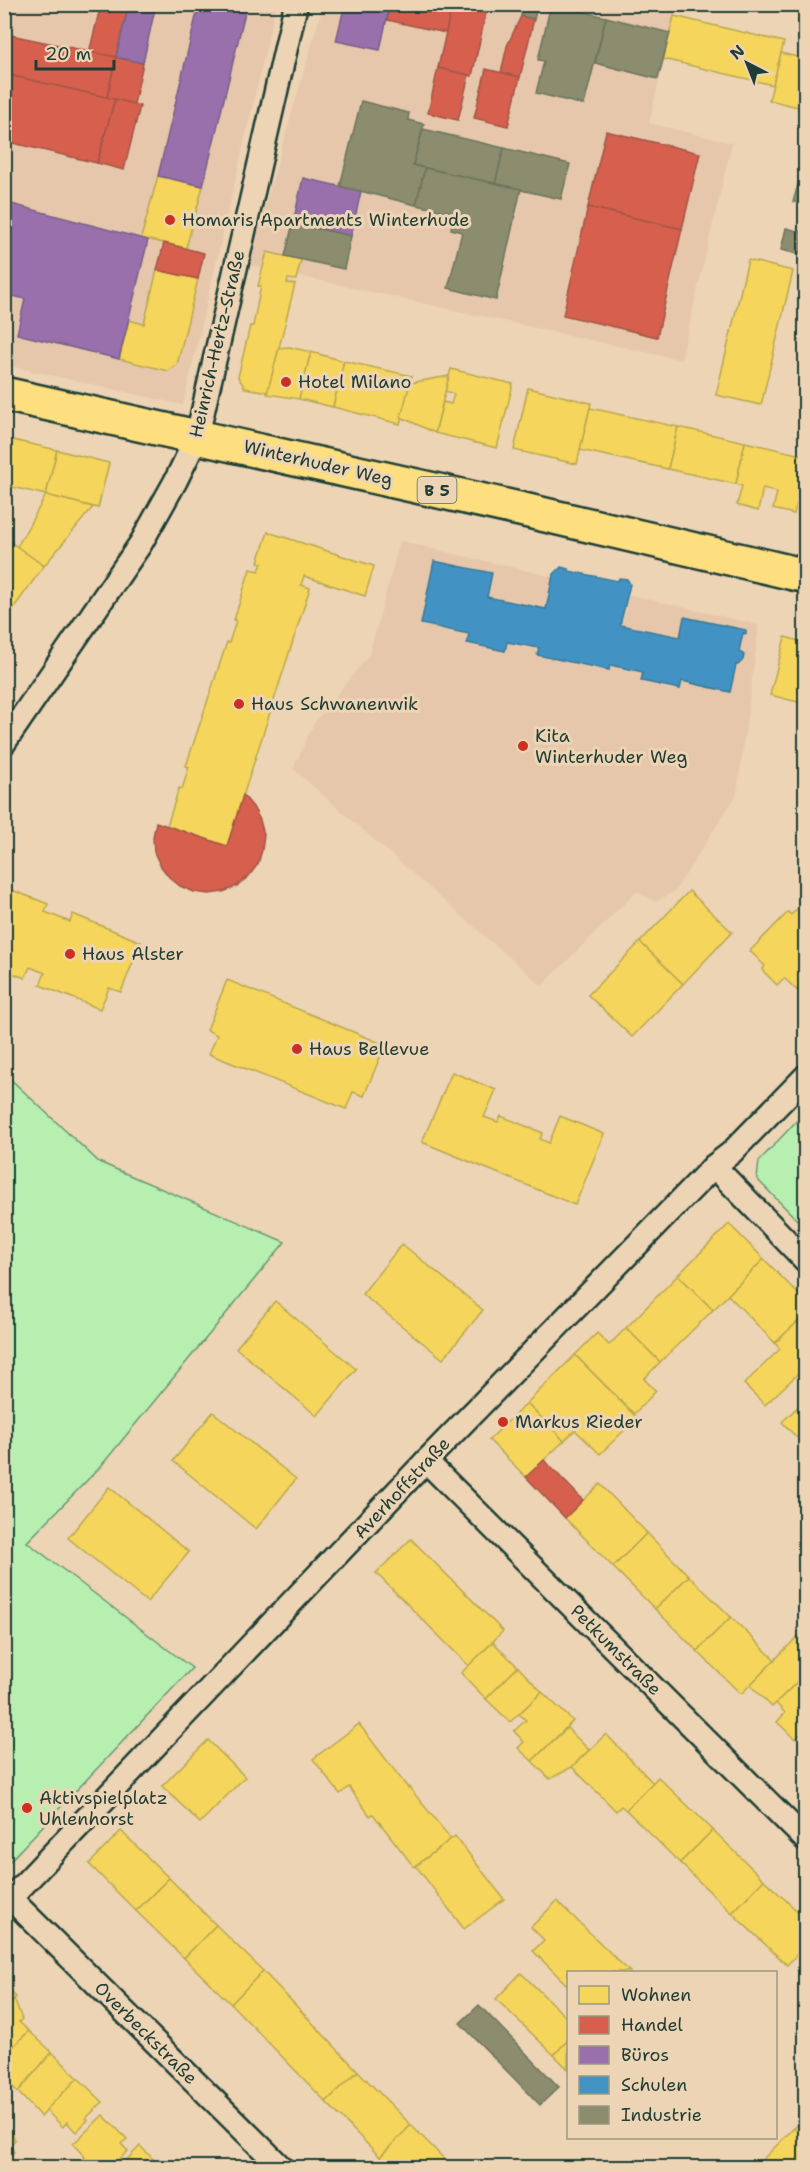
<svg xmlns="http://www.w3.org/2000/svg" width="810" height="2172" viewBox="0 0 810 2172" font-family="'Shantell Sans',sans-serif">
  <rect width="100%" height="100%" fill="#edd4b5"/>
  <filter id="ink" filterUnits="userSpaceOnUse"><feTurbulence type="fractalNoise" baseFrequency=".0167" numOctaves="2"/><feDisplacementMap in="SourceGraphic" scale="12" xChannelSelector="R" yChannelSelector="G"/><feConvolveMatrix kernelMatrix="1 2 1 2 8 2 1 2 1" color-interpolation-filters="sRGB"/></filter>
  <g filter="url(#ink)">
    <g fill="#e7c7ab">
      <path d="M5,5h271l-93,400 -178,-40z"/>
      <path d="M323,5h354l-28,118 83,20 -51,217 -433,-95z"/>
      <path d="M400,541l359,84 -22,169 -62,97 -19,11 -19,-11 -95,95 -249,-217 21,-46 55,-68z"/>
    </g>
    <g fill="#b7efb1" stroke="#6b9672" stroke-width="1.5">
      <path d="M5,1074l94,88 186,80 -184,224 -74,76 165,126 -187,198z"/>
      <path d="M805,1112v116l-48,-49 2,-18z"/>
    </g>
    <g fill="#f6d55c" stroke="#b6a750" stroke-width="1.5">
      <path d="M674,16l110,26 -11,43 -110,-26z"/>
      <path d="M781,53l25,6v50l-37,-9z"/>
      <path d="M158,176l45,10 -17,62 -45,-10z"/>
      <path d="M267,252l34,8 -5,20 -8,-1 -1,4 8,1 -27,108 -23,-4 -7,-11 12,-51h3l8,-40h-3z"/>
      <path d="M748,260l45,11 -32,134 -45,-10z"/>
      <path d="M157,270l41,9 -21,86 -9,6 -49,-12 10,-39 15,4z"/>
      <path d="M289,347l22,5 -12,47 -32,-5 12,-46z"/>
      <path d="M311,352l33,9 -11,46 -34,-8z"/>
      <path d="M344,361l68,15 -12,48 -67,-17z"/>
      <path d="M451,369l62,15 -16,64 -62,-15 8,-31 8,2 3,-10 -9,-3z"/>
      <path d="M449,376l-14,57 -34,-16 9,-34z"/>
      <path d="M528,388l63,15 -14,61 -63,-14z"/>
      <path d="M590,408l88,19 -10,42 -88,-19z"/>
      <path d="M678,427l67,15 -9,42 -68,-15z"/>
      <path d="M4,438l53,12 -11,45 -42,-10z"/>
      <path d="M745,442l61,14v12l-12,46 -21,-5 4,-17 -14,-4 -5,23 -21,-6 5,-19 -6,-2z"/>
      <path d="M57,450l52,13 -11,45 -52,-13z"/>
      <path d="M806,468v34l-8,-1z"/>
      <path d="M46,495l47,12 -49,59 -27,-19z"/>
      <path d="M268,532l106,34 -9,30 -61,-20 -3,9 9,3 -83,258 -60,-20 12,-38 3,1 7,-22 -3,-1 41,-124 2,1 7,-22 -2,-1 16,-51 9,2 3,-8 -4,-1z"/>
      <path d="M12,543l32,23 -39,54 -1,-67z"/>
      <path d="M785,637l21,6v61l-36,-9z"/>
      <path d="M4,887l44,17 -3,8 25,10 3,-8 68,28 -20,50 -12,-4 -9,21 -60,-24 5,-12 -15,-6 -5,11 -21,-8z"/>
      <path d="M689,891l43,41 -49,52 -43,-42z"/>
      <path d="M805,901l1,94 -2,2 -20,-19 -7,7 -15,-15 3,-4 -15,-15 38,-39 3,3z"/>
      <path d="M640,942l43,42 -51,53 -44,-42z"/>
      <path d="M227,980l158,65 -21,51 -11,-4 -7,17 -137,-55 8,-19 -10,-5z"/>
      <path d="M452,1072l44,18 -12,27 14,5 3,-6 42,17 -3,6 9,4 11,-27 44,18 -29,71 -153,-63z"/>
      <path d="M729,1224l35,35 -51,51 -35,-35z"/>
      <path d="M402,1244l81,66 -40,49 -81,-65z"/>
      <path d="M764,1259l42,43v12l-31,29 -47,-48z"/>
      <path d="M678,1275l35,35 -53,52 -34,-34z"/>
      <path d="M275,1301l81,68 -39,47 -81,-68z"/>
      <path d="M806,1314v59l-4,-3 -37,35 -21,-21 36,-35 -5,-6z"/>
      <path d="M626,1328l34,34 -16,17 12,12 -22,23 -59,-59 22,-22 12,12z"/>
      <path d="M575,1355l62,63 -37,36 -25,-24 -11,11 -37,-38z"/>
      <path d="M806,1399v39l-5,4 -19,-20z"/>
      <path d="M527,1403l37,38 -38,36 -37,-37z"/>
      <path d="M213,1412l83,67 -40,50 -83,-68z"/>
      <path d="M600,1484l47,49 -34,34 -48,-49z"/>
      <path d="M109,1487l80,65 -42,50 -79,-64z"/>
      <path d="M647,1533l42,43 -34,33 -42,-42z"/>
      <path d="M411,1539l92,92 -34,35 -93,-93z"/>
      <path d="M689,1576l42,41 -34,34 -42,-42z"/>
      <path d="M731,1617l44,43 -34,34 -44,-43z"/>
      <path d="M798,1636l8,7v30l-34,34 -22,-22z"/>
      <path d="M493,1642l25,25 -32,32 -25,-26z"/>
      <path d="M518,1667l24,25 -32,30 -24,-23z"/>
      <path d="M806,1673v56l-11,10 -18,-17 8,-9 -9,-10z"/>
      <path d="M542,1692l31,29 -41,40 -14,-13 6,-6 -10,-11 12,-11 -7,-6z"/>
      <path d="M359,1724l49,64 1,-1 42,52 -37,28 -41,-53 -3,2 -21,-29 -9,7 -27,-35z"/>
      <path d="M567,1728l22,22 -17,17 -22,12 -18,-18z"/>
      <path d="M606,1734l47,49 -27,27 -5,-4 -5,5 -44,-44z"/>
      <path d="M208,1740l37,37 -45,46 -38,-37z"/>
      <path d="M658,1777l55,53 -33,33 -54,-53z"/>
      <path d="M713,1830l51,50 -32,33 -52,-50z"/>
      <path d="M121,1831l48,47 -33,33 -47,-47z"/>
      <path d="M455,1836l49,63 -40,30 -48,-63z"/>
      <path d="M169,1878l47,47 -32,33 -48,-47z"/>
      <path d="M764,1880l42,39v26l-19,20 -55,-52z"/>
      <path d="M557,1901l73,71h-62v14l-35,-35 11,-11 -13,-13z"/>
      <path d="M216,1925l47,46 -32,33 -47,-46z"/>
      <path d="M806,1945v19l-10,-9z"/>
      <path d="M263,1971l95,100 -32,31 -95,-98z"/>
      <path d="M521,1973l47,46v21l-14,15 -58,-56z"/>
      <path d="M4,1985l12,12 -12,12z"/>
      <path d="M14,1999l8,20 -3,3 10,9 -25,25v-47z"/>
      <path d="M29,2031l23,21 -34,40 -14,-13v-23z"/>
      <path d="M568,2040v29l-14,-14z"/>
      <path d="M52,2052l26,26 -37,39 -23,-25z"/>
      <path d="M358,2071l53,54 -31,32 -54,-55z"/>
      <path d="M78,2078l25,24 -17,16 2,2 -12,12 -9,-10 -4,5 -17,-17z"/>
      <path d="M103,2115l24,24 -6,5 7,7 -16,15 -6,-6 -8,8h-15l-4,-5 6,-6 -12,-13z"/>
      <path d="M4,2117l11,23 -5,5 4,7 -10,12z"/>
      <path d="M806,2117v23l-12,-12z"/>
      <path d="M411,2125l42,43h-63l-10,-11z"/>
      <path d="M794,2128l12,12v28h-52z"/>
      <path d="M140,2146l22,22h-43z"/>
    </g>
    <g fill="#d6604d" stroke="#9f5646" stroke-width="1.5">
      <path d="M101,4h28l-13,53 -27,-4z"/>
      <path d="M390,4h63l-7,29 -59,-13z"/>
      <path d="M453,4h35l-2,9z"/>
      <path d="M452,5l34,8 -14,63 -34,-8z"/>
      <path d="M521,16l13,3 -14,58 -19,-4 6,-27z"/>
      <path d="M6,34l110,23 -9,41 -103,-24z"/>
      <path d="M116,57l27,6 -9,41 -27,-6z"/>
      <path d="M438,68l31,7 -11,45 -30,-7z"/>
      <path d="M486,69l34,8 -12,49 -34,-8z"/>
      <path d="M4,74l111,25 -18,64 -93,-22z"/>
      <path d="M115,99l25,7 -16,64 -27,-7z"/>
      <path d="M606,131l94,22 -18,76 -94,-22z"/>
      <path d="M588,207l94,22 -25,108 -94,-22z"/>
      <path d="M164,243l40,10 -6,26 -41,-9z"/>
      <path d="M243,795l10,12 7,13 4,15 -2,15 -4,14 -9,12 -12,10 -14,6 -14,2 -15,-2 -14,-6 -11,-9 -9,-12 -6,-13 -1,-15 3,-15 71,24z"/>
      <path d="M544,1460l39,40 -18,18 -39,-41z"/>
    </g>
    <g fill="#9970ab" stroke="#746187" stroke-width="1.5">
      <path d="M129,4h27l-13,59 -27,-6z"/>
      <path d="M199,4h48l-44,182 -45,-10z"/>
      <path d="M345,4h45l-10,46 -44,-9z"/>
      <path d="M303,178l58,13 -10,45 -58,-13z"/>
      <path d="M4,202l144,38 -29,119 -102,-25 8,-35 -21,-5z"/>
    </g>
    <path fill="#4393c3" stroke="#387998" stroke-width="1.5" d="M434,561l58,12 -5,24 59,12 7,-34 8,-8 8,2v2l49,10 1,-3 8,1 3,5 -10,41 60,12 4,-20 62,13v4l-3,-1 -4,18 5,4 -1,5 -5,5h-2l-6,27 -48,-11 -2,8 -39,-8 2,-9 -33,-7 -1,5 -72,-15 2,-7 -32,-6 -2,9 -38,-8 2,-9 -48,-10z"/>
    <g fill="#8c8c6e" stroke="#6b745d" stroke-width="1.5">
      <path d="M523,4h15l-4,15 -13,-3z"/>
      <path d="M551,4l55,13 -22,88 -48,-12 8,-32 -6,-1z"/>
      <path d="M606,17l64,16 -12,46 -63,-16z"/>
      <path d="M361,101l48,12 -1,7 16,4 -11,41 12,3 -9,37 -76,-19z"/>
      <path d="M423,129l81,19 -9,36 -82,-19z"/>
      <path d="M504,148l66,16 -9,35 -66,-15z"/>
      <path d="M425,168l96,21 -25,111 -48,-12 14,-56 -11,-3 3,-16 -38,-8z"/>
      <path d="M799,181l7,1v23l-13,-3z"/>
      <path d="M293,223l58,13 -7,33 -59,-13z"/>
      <path d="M786,228l20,5v23l-25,-6z"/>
      <path d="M479,2005l80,82 -19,18 -80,-82z"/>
    </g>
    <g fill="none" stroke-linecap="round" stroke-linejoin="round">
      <g stroke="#1f3d34" stroke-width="27">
        <g id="street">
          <path d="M4,743l137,-200 34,-61 22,-45 99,-433"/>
          <path d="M714,1166l92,95"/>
          <path d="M426,1461l380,379"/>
          <path d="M11,1899l271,269"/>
          <path d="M4,1905l422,-444 288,-295 17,-13 75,-77"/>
        </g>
      </g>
      <g stroke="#1f3d34" stroke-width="38">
        <path id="primary" d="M4,394l520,116 282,66"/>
      </g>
      <use href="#street" stroke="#edd4b5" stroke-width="22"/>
      <use href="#primary" stroke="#fedf80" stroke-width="33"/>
    </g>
  </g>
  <g fill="#c8321e" stroke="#edd4b5" stroke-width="2">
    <circle cx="170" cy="220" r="6"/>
    <circle cx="286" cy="382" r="6"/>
    <circle cx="239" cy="704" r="6"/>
    <circle cx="523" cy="746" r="6"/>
    <circle cx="70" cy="954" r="6"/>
    <circle cx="297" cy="1049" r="6"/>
    <circle cx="503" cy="1422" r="6"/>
    <circle cx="27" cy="1808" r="6"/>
  </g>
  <g text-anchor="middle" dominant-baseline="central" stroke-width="6" stroke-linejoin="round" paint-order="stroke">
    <rect fill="#edd4b5" stroke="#5d6a5b" stroke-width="1.5" x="417.5" y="477" width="39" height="26" rx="4.5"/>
    <g font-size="16" font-weight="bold" fill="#1f3d34">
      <text x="437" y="490">B 5</text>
    </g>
    <g font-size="18" fill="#1f3d34" stroke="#edd4b5" text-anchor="start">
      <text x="182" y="220">Homaris Apartments Winterhude</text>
      <text x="298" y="382">Hotel Milano</text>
      <text x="251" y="704">Haus Schwanenwik</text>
      <text x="535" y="736">Kita<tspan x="535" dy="21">Winterhuder Weg</tspan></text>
      <text x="82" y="954">Haus Alster</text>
      <text x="309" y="1049">Haus Bellevue</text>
      <text x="515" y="1422">Markus Rieder</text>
      <text x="39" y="1798">Aktivspielplatz<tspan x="39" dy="21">Uhlenhorst</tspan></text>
    </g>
    <g font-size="18" fill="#1f3d34" stroke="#edd4b5">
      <text transform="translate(217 344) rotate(-77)">Heinrich-Hertz-Straße</text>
      <text transform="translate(318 463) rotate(13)">Winterhuder Weg</text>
      <text transform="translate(402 1488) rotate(-47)">Averhoffstraße</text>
      <text transform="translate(616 1650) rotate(45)">Petkumstraße</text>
      <text transform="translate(146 2033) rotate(45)">Overbeckstraße</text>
    </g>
  </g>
  <rect width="810" height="2172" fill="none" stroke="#edd4b5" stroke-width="24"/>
  <rect x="12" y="12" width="786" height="2148" fill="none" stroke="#1f3d34" stroke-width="2" filter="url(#ink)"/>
  <rect x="567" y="1971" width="210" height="168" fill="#edd4b5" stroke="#9b9881" stroke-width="1.5"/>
  <rect x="579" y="1986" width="30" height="18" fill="#f6d55c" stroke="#9b9881" stroke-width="1.5"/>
  <text x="621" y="2001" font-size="18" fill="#1f3d34">Wohnen</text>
  <rect x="579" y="2016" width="30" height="18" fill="#d6604d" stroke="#9b9881" stroke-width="1.5"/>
  <text x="621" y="2031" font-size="18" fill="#1f3d34">Handel</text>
  <rect x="579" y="2046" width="30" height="18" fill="#9970ab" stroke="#9b9881" stroke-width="1.5"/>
  <text x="621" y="2061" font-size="18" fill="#1f3d34">Büros</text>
  <rect x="579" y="2076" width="30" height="18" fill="#4393c3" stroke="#9b9881" stroke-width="1.5"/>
  <text x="621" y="2091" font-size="18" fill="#1f3d34">Schulen</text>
  <rect x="579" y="2106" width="30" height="18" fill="#8c8c6e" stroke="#9b9881" stroke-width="1.5"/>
  <text x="621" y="2121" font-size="18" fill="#1f3d34">Industrie</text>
  <g transform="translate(747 63) rotate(318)" stroke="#edd4b5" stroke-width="4.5" paint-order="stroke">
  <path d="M0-4.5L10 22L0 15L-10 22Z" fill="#1f3d34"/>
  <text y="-9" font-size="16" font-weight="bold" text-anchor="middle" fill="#1f3d34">N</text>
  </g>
  <path d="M36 60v9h78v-9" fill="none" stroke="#1f3d34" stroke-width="3"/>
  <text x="45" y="60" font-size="18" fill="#1f3d34" stroke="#edd4b5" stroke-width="4.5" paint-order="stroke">20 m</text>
</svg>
